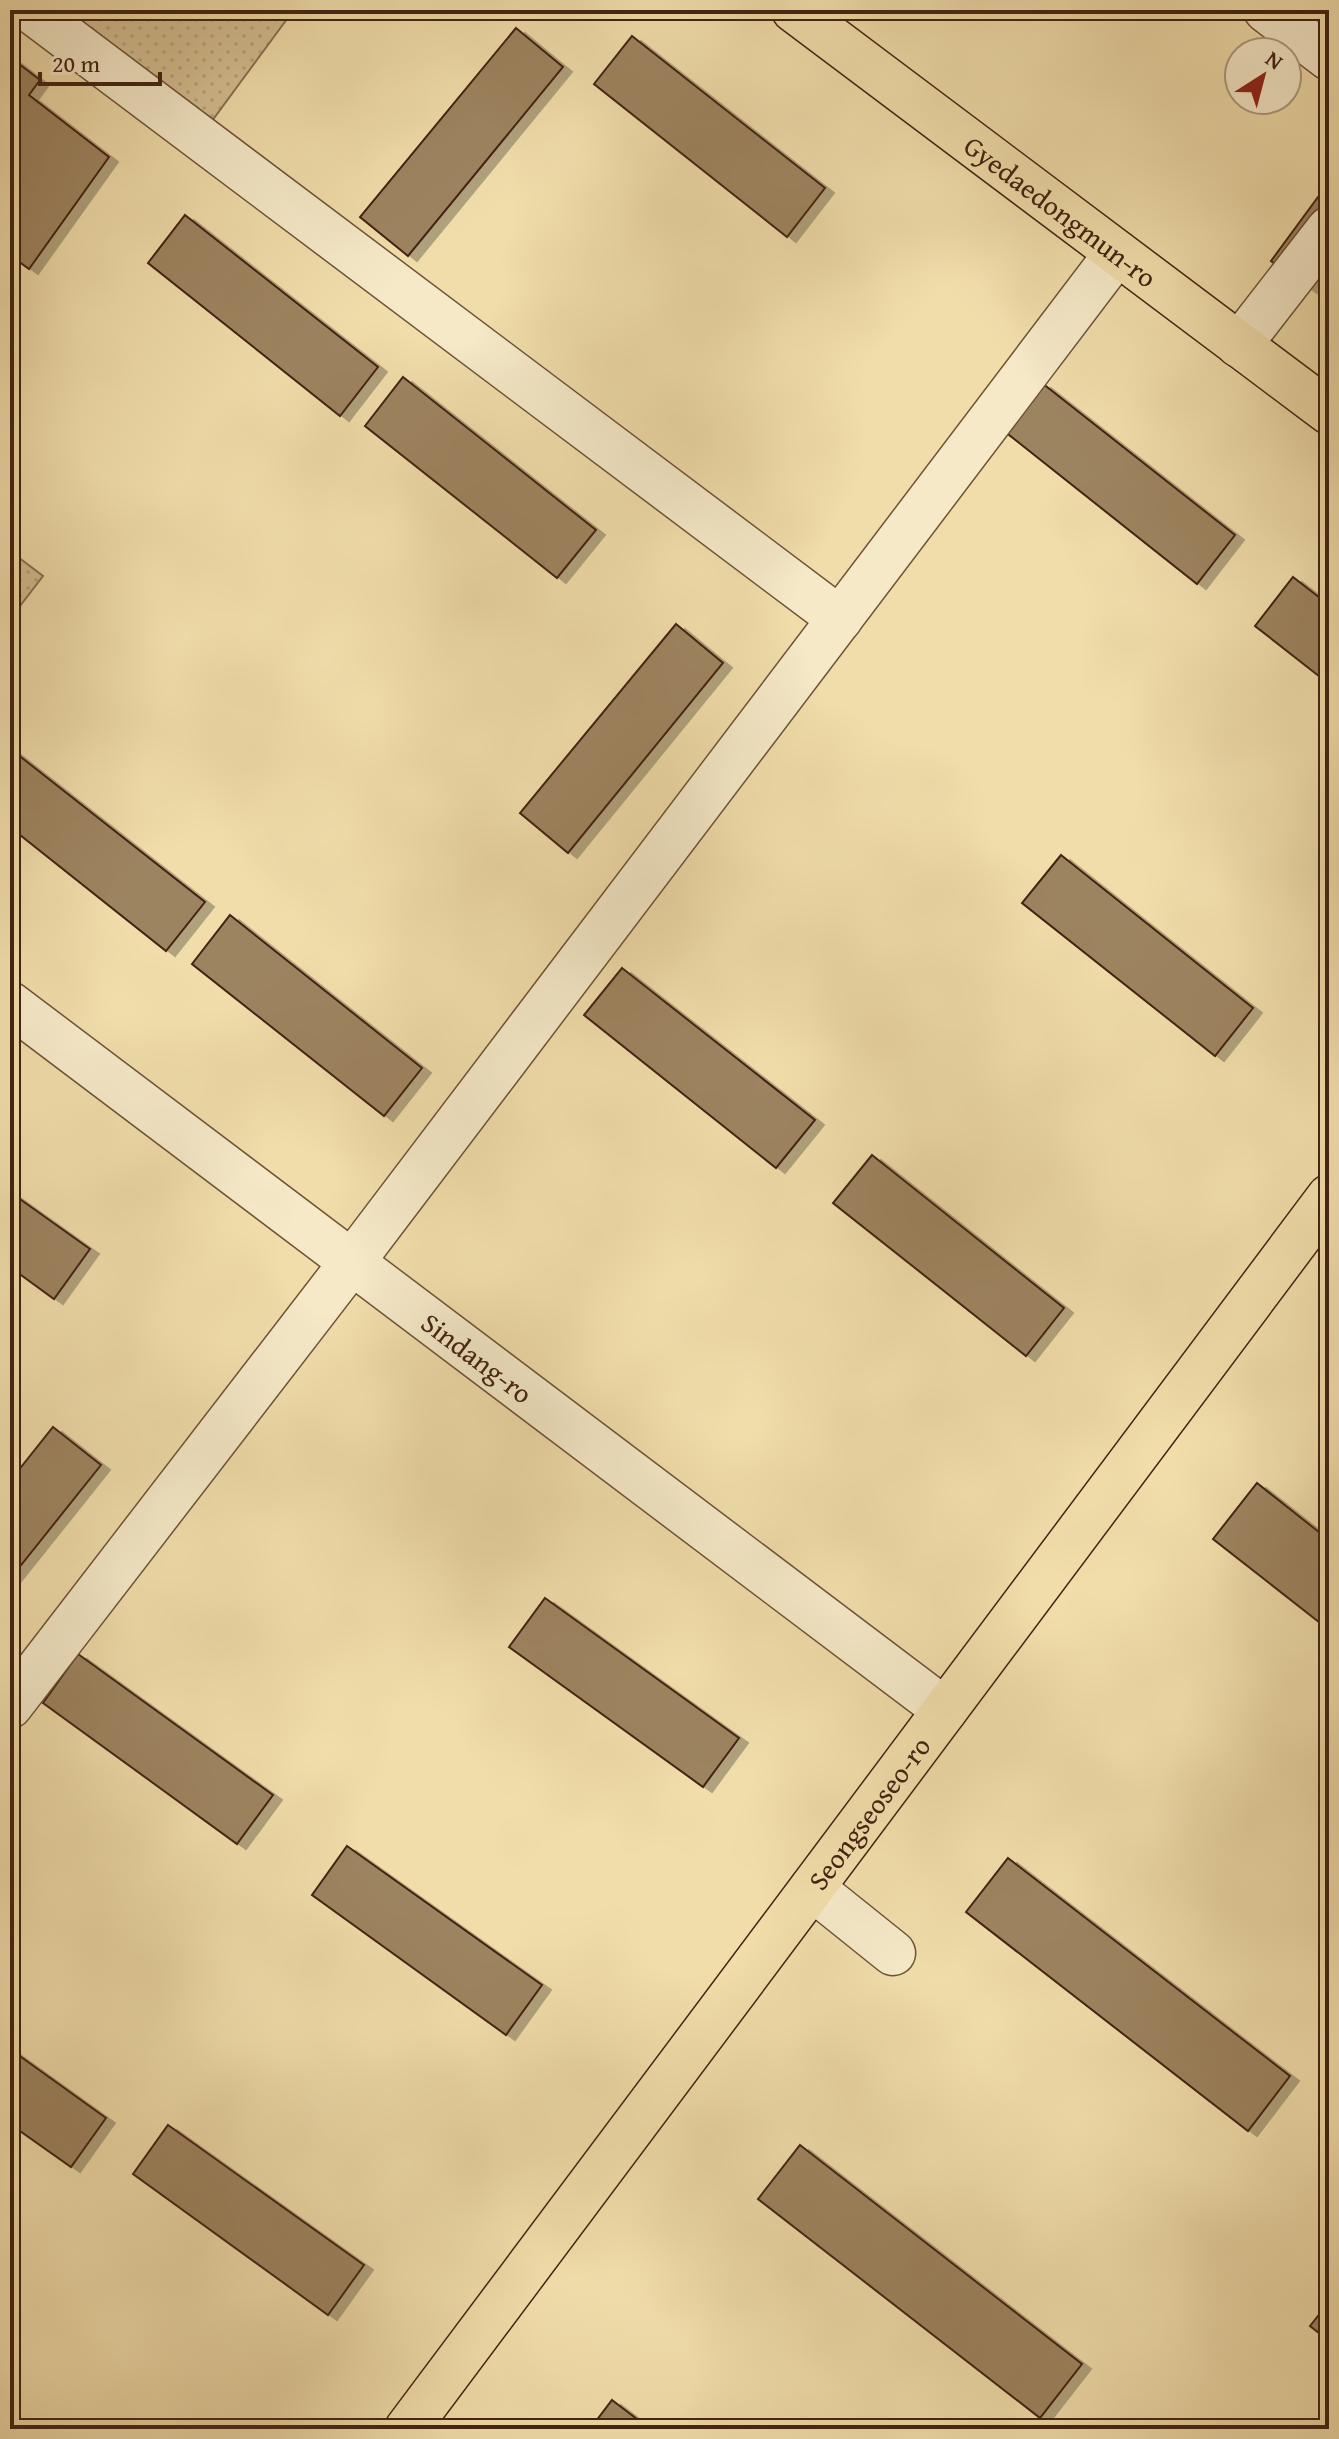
<svg xmlns="http://www.w3.org/2000/svg" width="1339" height="2439" viewBox="0 0 1339 2439" font-family="'Gentium Book Plus',serif">
  <defs>
    <pattern id="green-dots" width="8" height="8" patternUnits="userSpaceOnUse" patternTransform="scale(2)"><rect width="8" height="8" fill="#d3bd90"/><path d="M2 2h.1M6 6h.1" fill="none" stroke="#b6a27b" stroke-width="1.8" stroke-linecap="round"/></pattern>
    <filter id="shadow"><feDropShadow dx="9" dy="5" stdDeviation="0" flood-color="#0004"/></filter>
  </defs>
  <rect width="100%" height="100%" fill="#f0ddaa"/>
  <filter id="stains"><feTurbulence type="fractalNoise" baseFrequency=".0025" numOctaves="4"/><feColorMatrix values="0 0 0 0 .2 0 0 0 0 .09 0 0 0 0 .02 0 0 0 .5 -.17"/></filter>
  <radialGradient id="worn" r=".72"><stop offset=".6" stop-color="#630" stop-opacity="0"/><stop offset="1" stop-color="#630" stop-opacity=".3"/></radialGradient>
  <g fill="url(#green-dots)" stroke="#8b7051" stroke-width="2">
    <path d="M46,10h229l12,9 -81,110z"/>
    <path d="M10,551l33,25 -33,43z"/>
  </g>
  <g fill="#9d8461" stroke="#432312" stroke-width="2" filter="url(#shadow)">
    <path d="M516,28l47,39 -155,189 -48,-39z"/>
    <path d="M632,36l193,152 -38,49 -193,-153z"/>
    <path d="M10,57l30,23 -11,15 80,62 -80,112 -19,-14z"/>
    <path d="M1329,182v77l-21,29 -37,-27z"/>
    <path d="M185,215l193,152 -38,49 -192,-153z"/>
    <path d="M403,377l193,153 -39,48 -192,-152z"/>
    <path d="M1042,383l193,152 -38,49 -193,-153z"/>
    <path d="M1293,577l36,28v79l-74,-58z"/>
    <path d="M676,624l47,39 -155,190 -48,-40z"/>
    <path d="M12,750l193,152 -39,49 -156,-124z"/>
    <path d="M1061,855l192,153 -38,48 -193,-153z"/>
    <path d="M230,915l192,153 -38,48 -192,-152z"/>
    <path d="M622,968l193,152 -39,48 -192,-153z"/>
    <path d="M872,1155l192,153 -38,48 -193,-153z"/>
    <path d="M10,1192l80,57 -36,50 -44,-32z"/>
    <path d="M53,1427l48,38 -91,114v-98z"/>
    <path d="M1257,1483l72,57v90l-116,-91z"/>
    <path d="M545,1598l194,140 -36,49 -194,-140z"/>
    <path d="M78,1654l195,141 -36,49 -194,-141z"/>
    <path d="M347,1846l195,139 -36,50 -194,-140z"/>
    <path d="M1008,1858l282,218 -42,55 -282,-219z"/>
    <path d="M10,2049l96,69 -35,49 -61,-43z"/>
    <path d="M168,2125l196,140 -36,50 -195,-141z"/>
    <path d="M800,2145l282,219 -42,54 -282,-219z"/>
    <path d="M1329,2302v39l-19,-15z"/>
    <path d="M612,2400l38,29h-60z"/>
  </g>
  <g fill="none" stroke-linecap="round" stroke-linejoin="round">
    <g stroke="#6e5238" stroke-width="47">
      <g id="minor">
        <path d="M30,10l810,609"/>
        <path d="M1266,10l63,48"/>
        <path d="M1239,345l90,-116"/>
        <path id="s1" d="M10,1004l935,706"/>
        <path d="M10,1706l342,-444 765,-1009"/>
        <path d="M812,1888l81,65"/>
      </g>
    </g>
    <g stroke="#432312" stroke-width="47">
      <g id="major">
        <path id="s2" d="M794,10l535,402"/>
        <path id="s3" d="M407,2429l922,-1232"/>
      </g>
    </g>
    <use href="#minor" stroke="#f5e9c8" stroke-width="44"/>
    <use href="#major" stroke="#f0ddaa" stroke-width="44"/>
  </g>
  <g text-anchor="middle" dominant-baseline="central" stroke-width="6" stroke-linejoin="round" paint-order="stroke">
    <g font-size="28" fill="#432312" stroke="#f5e9c8">
      <text stroke="none"><textPath href="#s2" startOffset="334">Gyedaedongmun-ro</textPath></text>
      <text stroke="none"><textPath href="#s1" startOffset="586">Sindang-ro</textPath></text>
      <text stroke="none"><textPath href="#s3" startOffset="770">Seongseoseo-ro</textPath></text>
    </g>
  </g>
  <rect width="1339" height="2439" fill="none" stroke="#f0ddaa" stroke-width="40"/>
  <rect x="12" y="12" width="1315" height="2415" fill="none" stroke="#432312" stroke-width="4"/>
  <rect x="20" y="20" width="1299" height="2399" fill="none" stroke="#432312" stroke-width="2"/>
  <g transform="translate(1263 76) rotate(36)"><circle r="38" fill="#f5e9c8" stroke="#ae9a7f" stroke-width="2"/>
  <path d="M0-6L14 30L0 20L-14 30Z" fill="#8f2418"/>
  <text y="-12" font-size="22" font-weight="bold" text-anchor="middle" fill="#432312">N</text>
  </g>
  <path d="M40 72v12h120v-12" fill="none" stroke="#432312" stroke-width="4"/>
  <text x="52" y="72" font-size="24" fill="#432312" stroke="#f5e9c8" stroke-width="6" paint-order="stroke">20 m</text>
  <rect width="100%" height="100%" filter="url(#stains)"/>
  <rect width="100%" height="100%" fill="url(#worn)"/>
</svg>
